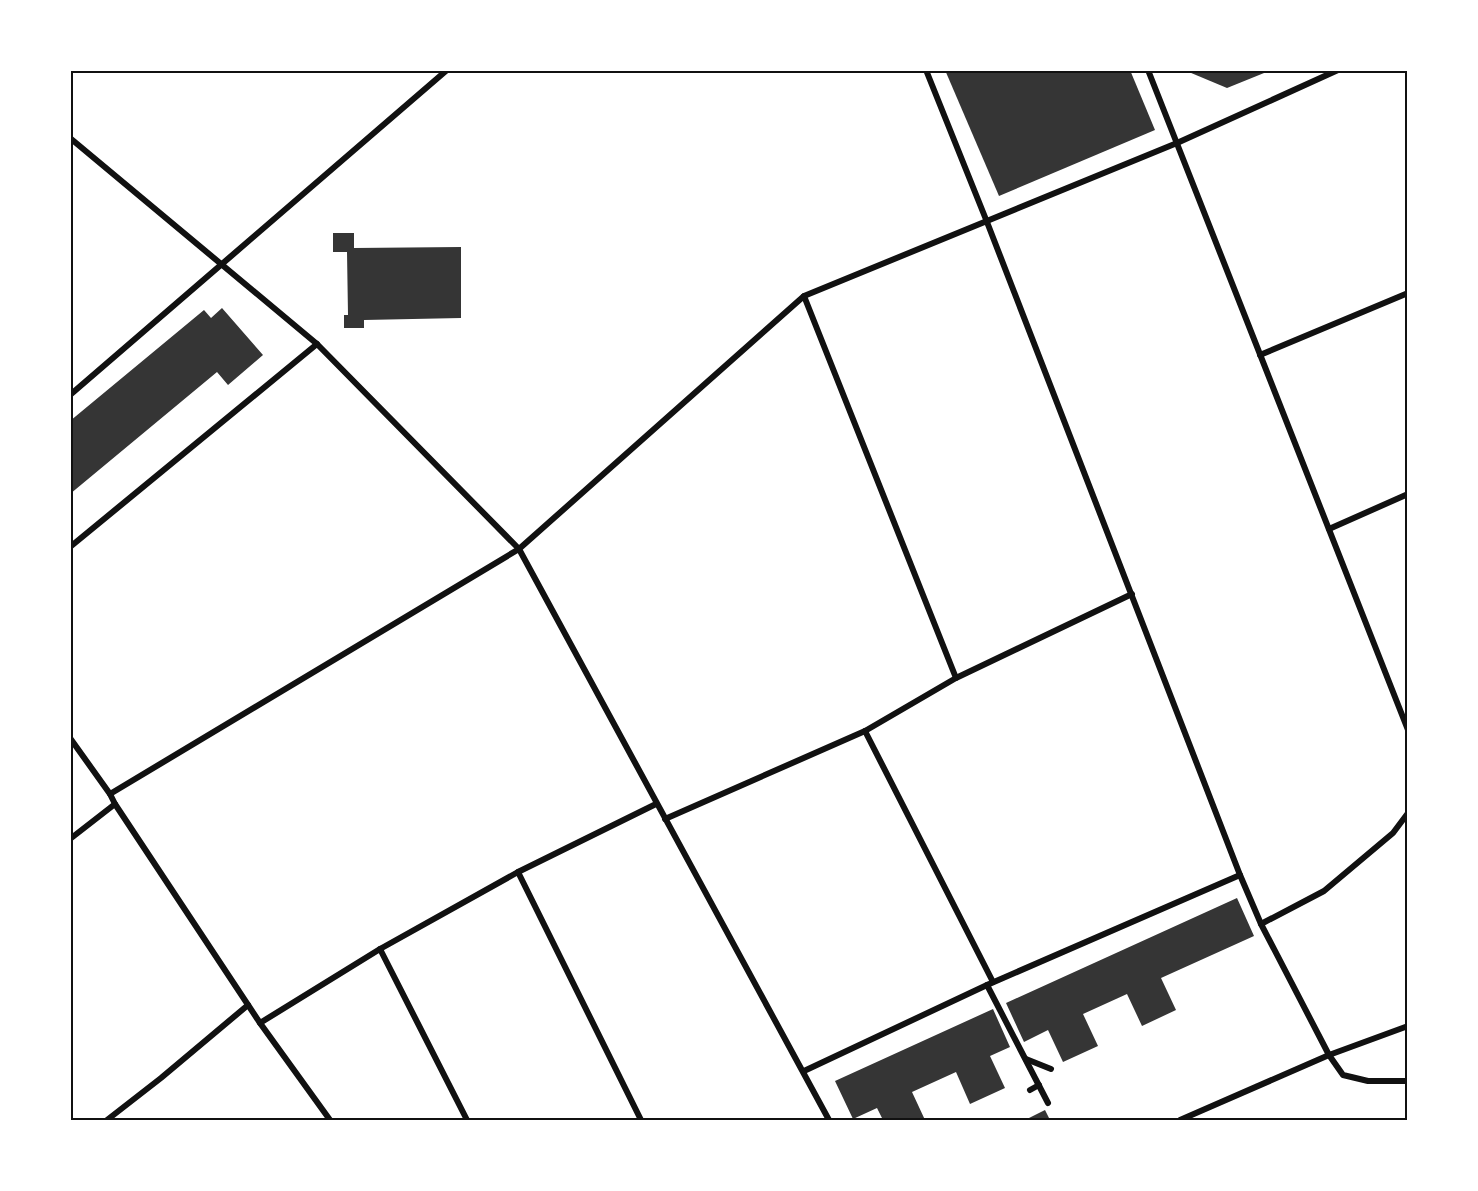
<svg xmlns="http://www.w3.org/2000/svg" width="1478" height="1191" viewBox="0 0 1478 1191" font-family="Merriweather,serif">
  <rect width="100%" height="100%" fill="#fff"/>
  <g fill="#353535">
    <path d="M945,70h185l25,60 -156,66z"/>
    <path d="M1184,70h85v1l-42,17z"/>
    <path d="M333,233h21v15l107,-1v71l-97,2v8h-20v-13h4l-1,-63h-14z"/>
    <path d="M222,308l41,47 -35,30 -11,-13 -147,122v-73l134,-111 7,8z"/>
    <path d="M1237,898l17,38 -93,42 15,32 -34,16 -15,-32 -44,20 15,32 -35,16 -15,-32 -24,12 -18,-39z"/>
    <path d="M993,1009l17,38 -20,9 15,32 -35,16 -14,-32 -44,20 13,28h-42l-6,-12 -24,11 -18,-38z"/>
    <path d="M1045,1110l5,10h-25z"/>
  </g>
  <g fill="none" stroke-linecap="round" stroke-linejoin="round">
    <g stroke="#111" stroke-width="6">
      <path d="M926,70l61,152 253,653 21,49 68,131 14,20 25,6h40"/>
      <path d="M1148,70l260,660"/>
      <path d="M70,138l247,206 202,205 310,571"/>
      <path d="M804,296l152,382"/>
      <path d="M1260,355l148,-62"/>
      <path d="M70,395l377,-325"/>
      <path d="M1329,529l79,-35"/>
      <path d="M70,547l247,-203"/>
      <path d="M865,731l128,251"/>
      <path d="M70,738l40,56 5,10 145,219 70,97"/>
      <path d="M110,794l409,-245 285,-253 373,-153 161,-73"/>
      <path d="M665,819l200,-88 91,-53 176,-84"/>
      <path d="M70,839l45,-35"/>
      <path d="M518,872l123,248"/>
      <path d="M1261,924l63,-33 69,-58 15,-20"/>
      <path d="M380,949l87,171"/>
      <path d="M987,985l61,118"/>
      <path d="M260,1023l120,-74 138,-77 138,-68"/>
      <path d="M1026,1059l25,10"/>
      <path d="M804,1071l183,-86 253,-110"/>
      <path d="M1030,1090l9,-5"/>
      <path d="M107,1120l54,-42 87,-73"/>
      <path d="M1180,1120l149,-65 79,-29"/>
    </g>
  </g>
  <rect width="1478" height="1191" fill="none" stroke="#ffffff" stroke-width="144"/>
  <rect x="72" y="72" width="1334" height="1047" fill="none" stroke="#111" stroke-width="2"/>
</svg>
